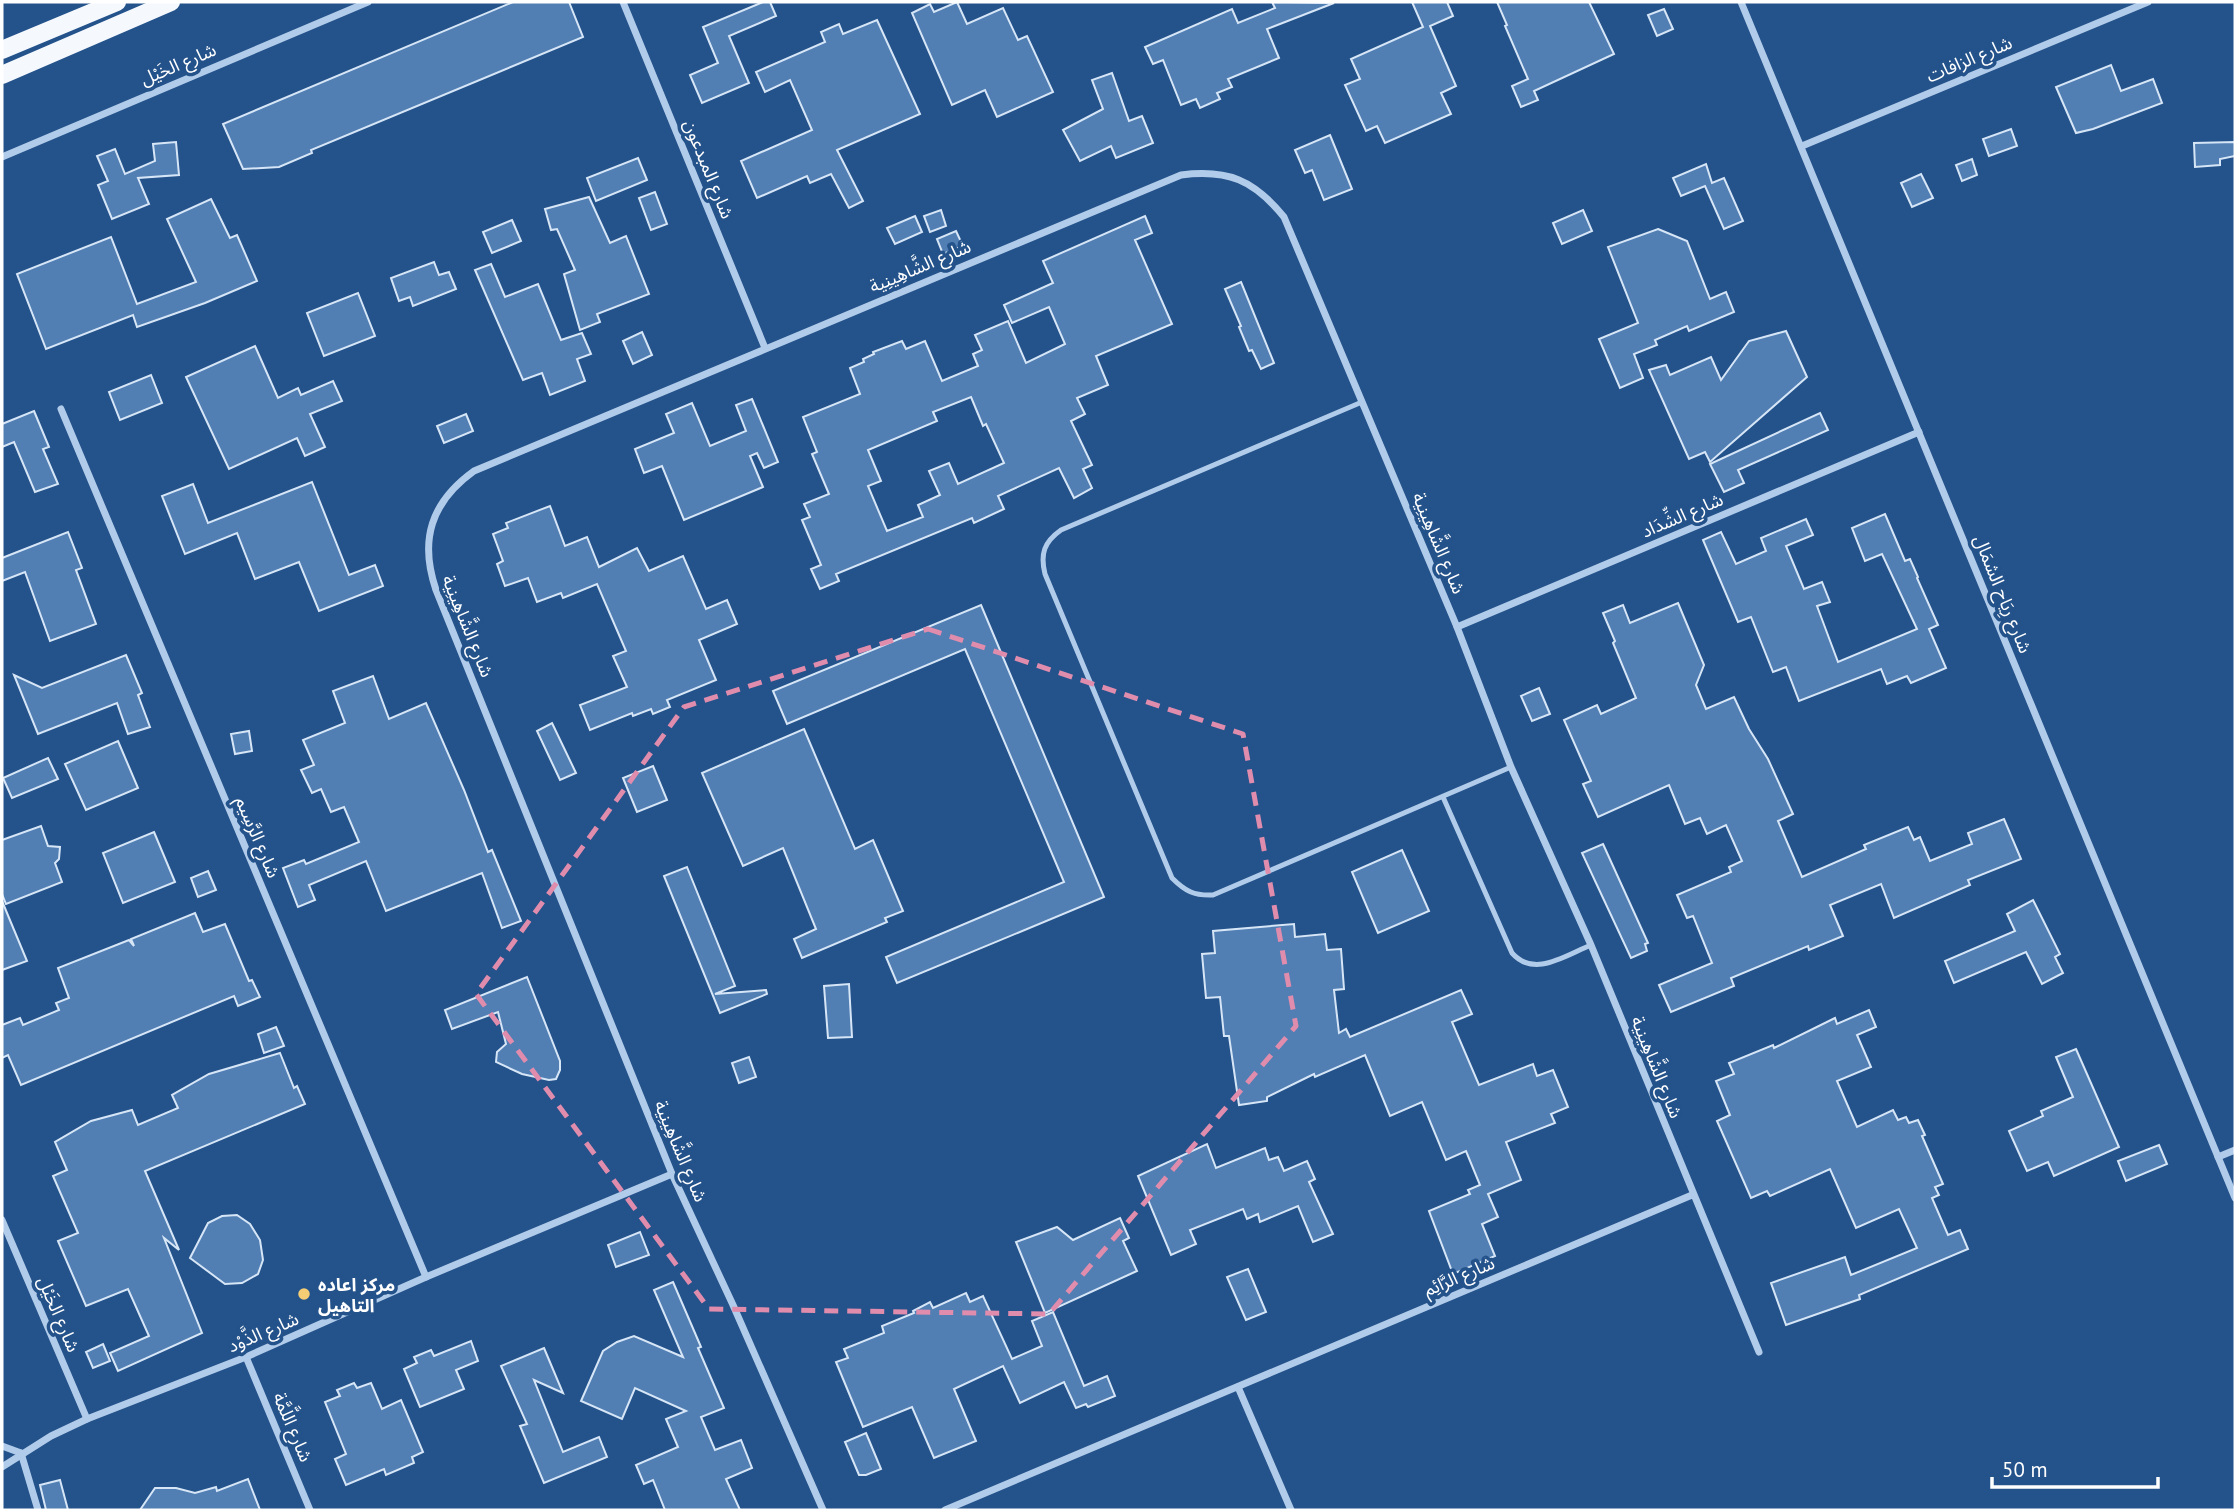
<svg xmlns="http://www.w3.org/2000/svg" width="2237" height="1512" viewBox="0 0 2237 1512" font-family="'PT Sans','Noto Sans Arabic',sans-serif">
  <rect width="100%" height="100%" fill="#24528a"/>
  <g fill="#517eb3" stroke="#d6e6f7" stroke-width="2" fill-rule="evenodd">
    <path d="M513,2h56l14,35 -272,113 1,3 -33,14 -36,2 -20,-45z"/>
    <path d="M763,2h7l6,14 -47,20 20,47 -47,20 -12,-28 28,-12 -15,-36z"/>
    <path d="M957,2l10,22 36,-16 15,32 9,-4 26,56 -56,25 -12,-27 -33,15 -40,-92 18,-9 4,8z"/>
    <path d="M1272,2l62,1 -67,26 12,29 -51,21 4,8 -15,6 3,6 -20,9 -4,-9 -15,6 -18,-45 -10,4 -8,-17 87,-38 6,14 37,-15z"/>
    <path d="M1412,2h35l6,14 -23,10 26,60 -15,7 10,21 -66,29 -8,-17 -11,5 -21,-46 15,-6 -9,-20 72,-32z"/>
    <path d="M1497,2h92l25,52 -80,37 4,9 -17,7 -9,-21 16,-7 -23,-53 2,-1z"/>
    <path d="M1664,9l9,20 -16,7 -9,-21z"/>
    <path d="M877,20l43,94 -83,36 26,51 -14,7 -18,-34 -21,9 -3,-7 -50,22 -16,-37 71,-31 -22,-50 -25,12 -9,-20 69,-30 -4,-10 18,-8 4,10z"/>
    <path d="M2111,65l10,26 32,-12 9,24 -69,26 -17,4 -20,-46z"/>
    <path d="M1112,73l17,48 13,-5 11,27 -37,15 -5,-12 -31,15 -17,-31 40,-21 -11,-29z"/>
    <path d="M2011,129l6,17 -28,10 -6,-17z"/>
    <path d="M1330,135l22,54 -28,11 -12,-30 -7,3 -10,-23z"/>
    <path d="M176,142l3,33 -41,3 11,26 -37,15 -14,-34 10,-4 -11,-25 18,-7 10,25 30,-13 -2,-17z"/>
    <path d="M2235,142v14l-15,3v6l-25,2 -1,-24z"/>
    <path d="M638,158l9,22 -51,21 -9,-23z"/>
    <path d="M1972,159l5,16 -15,6 -6,-16z"/>
    <path d="M1706,164l6,19 12,-5 19,43 -19,8 -19,-43 -24,10 -8,-18z"/>
    <path d="M1921,174l12,24 -21,9 -11,-24z"/>
    <path d="M655,192l12,32 -16,6 -12,-32z"/>
    <path d="M589,197l21,46 16,-7 23,58 -52,20 3,8 -20,8 -16,-56 11,-4 -18,-41 -6,1 -6,-21z"/>
    <path d="M211,199l19,39 7,-3 20,46 -52,22 -68,24 -4,-12 -87,34 -29,-75 94,-37 26,67 59,-22 -29,-63z"/>
    <path d="M941,210l5,16 -16,6 -6,-16z"/>
    <path d="M1583,210l9,21 -30,13 -9,-21z"/>
    <path d="M915,216l7,16 -27,12 -8,-16z"/>
    <path d="M1145,216l7,17 -17,7 37,84 -76,32 12,29 -31,13 8,16 -14,7 21,44 -9,4 9,19 -18,10 -15,-30 -61,28 6,13 -30,14 -2,-5 -136,56 3,7 -19,8 -9,-20 10,-4 -19,-45 8,-3 -6,-13 25,-10 -17,-40 5,-2 -14,-35 57,-23 -10,-26 14,-6 -1,-3 11,-5 -1,-2 29,-11 4,8 19,-8 17,40 36,-15 -5,-12 9,-4 -7,-15 33,-14 18,42 39,-19 -16,-37 -37,16 -8,-18 49,-22 -10,-22zM971,397l12,29 3,-2 18,39 -46,21 -9,-21 -20,8 11,24 -22,10 5,12 -36,14 -19,-45 13,-5 -13,-31 69,-29 -4,-9z"/>
    <path d="M512,220l9,21 -29,12 -9,-21z"/>
    <path d="M1658,229l29,12 23,58 16,-7 8,20 -45,19 -2,-5 -32,14 2,5 -23,9 9,24 -23,10 -21,-49 39,-16 -30,-76z"/>
    <path d="M956,231l7,15 -20,8 -6,-15z"/>
    <path d="M434,262l5,13 10,-3 7,17 -43,17 -3,-9 -11,4 -8,-23z"/>
    <path d="M491,264l14,33 33,-13 23,56 21,-7 9,21 -14,5 8,22 -35,14 -8,-22 -19,7 -48,-110z"/>
    <path d="M1241,282l33,81 -13,6 -9,-19 -3,1 -10,-24 2,-1 -16,-37z"/>
    <path d="M358,293l17,43 -51,20 -17,-43z"/>
    <path d="M1786,331l21,46 -97,85 -5,-10 -16,7 -40,-89 17,-5 4,10 41,-18 10,23 28,-39z"/>
    <path d="M642,332l10,23 -19,9 -10,-23z"/>
    <path d="M255,346l23,52 20,-10 3,7 32,-14 9,20 -32,13 15,33 -20,9 -8,-18 -68,31 -43,-92z"/>
    <path d="M151,375l11,28 -42,17 -11,-28z"/>
    <path d="M752,399l26,63 -14,6 -7,-15 -7,3 13,31 -79,33 -22,-54 -18,7 -9,-24 39,-16 -8,-19 26,-11 18,43 36,-15 -10,-26z"/>
    <path d="M34,411l15,36 -6,2 15,35 -23,8 -21,-50 -12,5v-23z"/>
    <path d="M1820,413l8,17 -90,40 6,13 -20,9 -14,-28z"/>
    <path d="M466,414l7,17 -29,12 -7,-17z"/>
    <path d="M312,482l37,93 26,-10 8,21 -64,25 -20,-49 -44,17 -18,-46 -52,21 -23,-58 31,-12 15,39z"/>
    <path d="M550,506l15,40 22,-9 12,30 38,-19 12,23 34,-15 23,53 21,-9 10,24 -38,16 17,40 -49,20 3,7 -17,7 -2,-5 -18,7 -1,-3 -42,17 -10,-25 47,-18 -14,-31 13,-5 -29,-67 -34,14 -2,-5 -24,9 -9,-24 -23,8 -8,-22 6,-3 -10,-27 15,-6 -2,-5z"/>
    <path d="M1885,514l20,47 5,-2 8,18 -1,1 21,47 -9,4 17,39 -35,15 -4,-7 -20,8 -6,-15 -82,32 -13,-34 -13,5 -22,-55 -13,5 -35,-82 18,-8 15,32 30,-13 -5,-13 45,-19 7,16 -27,11 18,43 18,-7 8,20 -13,4 21,56 79,-33 -35,-75 -17,7 -13,-33z"/>
    <path d="M68,532l14,36 -6,2 20,54 -46,17 -25,-69 -23,9v-23z"/>
    <path d="M1678,603l26,62 -8,20 10,24 28,-12 15,32 19,30 25,55 -15,7 24,56 64,-28 -2,-4 44,-18 6,13 6,-3 10,24 42,-17 -4,-11 36,-14 17,40 -53,21 2,5 -76,33 -13,-34 -51,21 13,31 -34,14 -1,-4 -77,32 3,8 -63,26 -12,-27 53,-22 -19,-47 -6,2 -10,-23 54,-23 -2,-5 13,-6 -16,-36 -19,9 -7,-16 -15,6 -16,-39 -71,32 -15,-33 8,-3 -27,-61 33,-15 4,9 35,-16 -23,-55 2,-2 -12,-28 20,-8 7,18z"/>
    <path d="M981,605l123,292 -207,86 -11,-26 178,-75 -99,-233 -178,75 -14,-33z"/>
    <path d="M126,655l16,38 -4,2 12,32 -22,7 -11,-31 -79,31 -24,-59 28,13z"/>
    <path d="M373,676l16,43 37,-16 38,87 24,62 4,-2 29,71 -19,7 -20,-55 -96,38 -20,-50 -57,24 6,15 -17,7 -15,-39 21,-8 2,4 53,-22 -15,-35 -13,5 -10,-23 -9,4 -11,-23 13,-5 -11,-25 42,-17 -12,-32z"/>
    <path d="M1539,688l11,26 -18,7 -11,-25z"/>
    <path d="M552,723l24,50 -16,7 -23,-49z"/>
    <path d="M804,729l51,120 18,-9 30,71 -18,7 2,4 -85,36 -8,-19 22,-10 -33,-81 -40,18 -41,-93z"/>
    <path d="M249,731l3,20 -17,3 -4,-20z"/>
    <path d="M118,741l20,47 -52,22 -21,-46z"/>
    <path d="M48,758l10,21 -46,19 -9,-20z"/>
    <path d="M653,766l14,34 -30,12 -14,-34z"/>
    <path d="M41,826l7,20 12,1 -1,12 -4,4 7,19 -56,22 -4,-10v-54z"/>
    <path d="M154,832l21,50 -52,21 -20,-50z"/>
    <path d="M1603,844l45,99 -3,1 2,7 -16,7 -49,-105z"/>
    <path d="M1402,850l27,61 -51,22 -26,-61z"/>
    <path d="M687,867l48,119 -20,8 51,-4 1,4 -47,19 -56,-137z"/>
    <path d="M208,871l8,19 -18,7 -7,-19z"/>
    <path d="M2033,900l27,54 -5,3 8,16 -21,11 -16,-32 -72,31 -9,-22 70,-30 -8,-17z"/>
    <path d="M2,901l25,60 -25,9z"/>
    <path d="M195,913l8,19 22,-8 24,57 3,-1 8,17 -22,9 -4,-10 -213,89 -13,-30 -6,3v-33l18,-7 3,7 36,-15 -3,-7 13,-5 -11,-30 71,-28 5,6 -3,-7z"/>
    <path d="M1294,924l1,13 30,-3 2,16 14,-1 3,40 -10,1 5,43 7,-4 4,8 111,-47 11,24 -20,8 27,63 54,-21 4,12 16,-6 15,37 -17,7 4,9 -49,19 15,38 -33,14 10,23 -16,7 13,32 -42,18 -24,-63 41,-17 -2,-4 12,-5 -14,-34 -20,9 -24,-58 -32,14 -25,-61 -50,22 -1,-3 -47,23v4l-28,4 -10,-69h-5l-4,-39 -14,1 -4,-44 13,-1 -2,-22z"/>
    <path d="M527,977l33,84v9l-4,9 -7,1 -27,-6 -26,-12 1,-10 9,-8 -8,-32 -46,17 -7,-19z"/>
    <path d="M849,984l3,53 -24,1 -4,-52z"/>
    <path d="M1869,1010l7,17 -19,8 14,32 -34,14 20,46 36,-17 5,10 8,-3 3,6 9,-3 7,15 -3,1 21,48 -8,3 4,8 -7,3 16,37 12,-5 8,19 -109,46 1,4 -74,26 -15,-42 74,-26 6,18 66,-27 -18,-39 -43,19 -26,-59 -60,27 -3,-5 -16,7 -34,-77 13,-6 -14,-34 18,-7 -5,-11 44,-18 1,3 61,-30 2,6z"/>
    <path d="M276,1027l8,19 -20,7 -6,-19z"/>
    <path d="M2076,1049l43,98 -65,29 -6,-14 -21,9 -18,-40 34,-15 -2,-5 32,-14 -17,-40z"/>
    <path d="M280,1053l14,35 3,-2 8,18 -160,67 34,79 -15,-12 38,95 -84,38 -8,-18 39,-17 -21,-47 -42,17 -28,-65 20,-8 -25,-57 14,-6 -12,-28 36,-21 41,-11 6,15 40,-17 -6,-13 37,-21z"/>
    <path d="M749,1057l7,20 -17,6 -7,-20z"/>
    <path d="M1207,1144l9,24 49,-20 4,12 9,-3 6,14 23,-10 8,18 -6,3 24,52 -20,8 -15,-36 -38,16 -2,-8 -11,5 -4,-10 -53,21 6,14 -25,11 -33,-79z"/>
    <path d="M2159,1145l8,19 -41,17 -8,-20z"/>
    <path d="M237,1215l13,9 10,16 3,20 -5,14 -16,9 -17,1 -35,-26 18,-35 14,-7z"/>
    <path d="M1120,1218l9,20 -6,3 14,30 -92,42 -29,-71 41,-15 16,13z"/>
    <path d="M640,1232l9,23 -33,12 -8,-22z"/>
    <path d="M1248,1269l18,43 -20,8 -19,-43z"/>
    <path d="M673,1282l28,65 -3,1 26,60 -23,9 14,33 26,-10 11,28 -26,11 14,31h-75l-12,-30 -9,4 -8,-19 42,-18 -12,-28 20,-8 -51,-23 -13,31 -41,-18 22,-50 14,-9 17,-6 49,21 -29,-67z"/>
    <path d="M966,1293l4,9 13,-6 29,63 30,-13 -10,-25 21,-9 31,74 23,-10 8,20 -27,11 -2,-3 -10,4 -12,-26 -44,21 -17,-37 -49,23 22,52 -42,17 -22,-51 -49,20 -27,-65 12,-4 -4,-9 40,-16 -2,-7 32,-13 -1,-2 17,-9 3,6z"/>
    <path d="M471,1341l7,20 -22,9 8,19 -44,18 -16,-38 13,-6 -3,-6 17,-7 3,6z"/>
    <path d="M103,1344l7,17 -17,7 -7,-16z"/>
    <path d="M544,1348l19,45 -29,-13 29,72 36,-15 8,20 -63,26 -24,-57 7,-2 -26,-58z"/>
    <path d="M354,1383l3,5 14,-5 11,26 19,-9 22,52 -11,5 2,6 -28,12 -2,-6 -38,16 -11,-26 11,-5 -21,-52 15,-6 -3,-6z"/>
    <path d="M866,1433l15,36 -15,6h-7l-14,-33z"/>
    <path d="M248,1479l12,31h-120l15,-22h21l19,5 21,-6 1,4z"/>
    <path d="M60,1480l8,30h-22l-6,-25z"/>
  </g>
  <g fill="none" stroke-linecap="round" stroke-linejoin="round">
    <g stroke="#b1ccea" stroke-width="5">
      <path d="M1362,402l-301,128c-17,12 -21,24 -16,44l127,304c13,13 22,18 41,17l298,-128"/>
      <path d="M1443,797l69,156c22,25 52,3 79,-8"/>
    </g>
    <g stroke="#b1ccea" stroke-width="7">
      <path d="M623,2l142,346"/>
      <path d="M1741,2l494,1196"/>
      <path d="M1802,146l346,-144"/>
      <path d="M2,157l366,-155"/>
      <path d="M61,409l365,868"/>
      <path d="M1457,627l462,-195"/>
      <path d="M2218,1157l17,-7"/>
      <path d="M2,1220l85,199"/>
      <path d="M246,1357l64,153"/>
      <path d="M1238,1387l53,123"/>
      <path d="M2,1446l19,7"/>
      <path d="M21,1453l17,57"/>
      <path d="M2,1467l49,-31 36,-17 159,-62 180,-80 246,-103"/>
      <path d="M823,1510l-90,-205 -61,-131 -236,-584c-17,-50 -5,-88 38,-119l707,-296c47,-6 73,5 103,42l173,410 54,140 80,178 168,407"/>
      <path d="M945,1510l747,-315"/>
    </g>
    <g stroke="#f5f9fe" stroke-width="18">
      <path d="M2,50l115,-48"/>
      <path d="M2,75l169,-73"/>
    </g>
  </g>
  <path fill="none" stroke="#e08cad" stroke-width="5" stroke-dasharray="14 9" stroke-linejoin="round" d="M928,629l315,105 53,292 -247,288 -340,-5 -233,-315 208,-287z"/>
  <circle fill="#f4cd75" stroke="#24528a" stroke-width="2.5" cx="304" cy="1294" r="7"/>
  <g text-anchor="middle" dominant-baseline="central" stroke-width="7" stroke-linejoin="round" paint-order="stroke">
    <g font-size="18" fill="#fff" stroke="#24528a">
      <text transform="translate(1969 59) rotate(-23)">شارع الزافات</text>
      <text transform="translate(178 64) rotate(-23)">شارع الخَيْل</text>
      <text transform="translate(709 169) rotate(68)">شارع المبدعون</text>
      <text transform="translate(920 266) rotate(-23)">شارع الشَّاهِينِية</text>
      <text transform="translate(1682 515) rotate(-23)">شارع الشِّدَاد</text>
      <text transform="translate(1439 543) rotate(67)">شارع الشَّاهِينِية</text>
      <text transform="translate(2003 594) rotate(68)">شارع رِيَاح الشمَال</text>
      <text transform="translate(468 626) rotate(68)">شارع الشَّاهِينِية</text>
      <text transform="translate(258 837) rotate(67)">شارع الرَّسِيم</text>
      <text transform="translate(1657 1067) rotate(68)">شارع الشَّاهِينِية</text>
      <text transform="translate(681 1151) rotate(67)">شارع الشَّاهِينِية</text>
      <text transform="translate(1459 1276) rotate(-23)">شارع الرَّائِم</text>
      <text transform="translate(59 1314) rotate(67)">شارع الخَيْل</text>
      <text transform="translate(263 1332) rotate(-23)">شارع الذَّوْد</text>
      <text transform="translate(293 1427) rotate(67)">شارع اللَّمَّة</text>
    </g>
    <g font-size="18" font-weight="bold" fill="#fff" stroke="#24528a" text-anchor="start">
      <text x="318" y="1284">مركز اعاده<tspan x="318" dy="21">التاهيل</tspan></text>
    </g>
  </g>
  <rect width="2237" height="1512" fill="none" stroke="#ffffff" stroke-width="7"/>
  <path d="M1992 1477v10h166v-10" fill="none" stroke="#ffffff" stroke-width="3.5"/>
  <text x="2002" y="1477" font-size="21" fill="#ffffff" stroke="#24528a" stroke-width="5" paint-order="stroke">50 m</text>
</svg>
